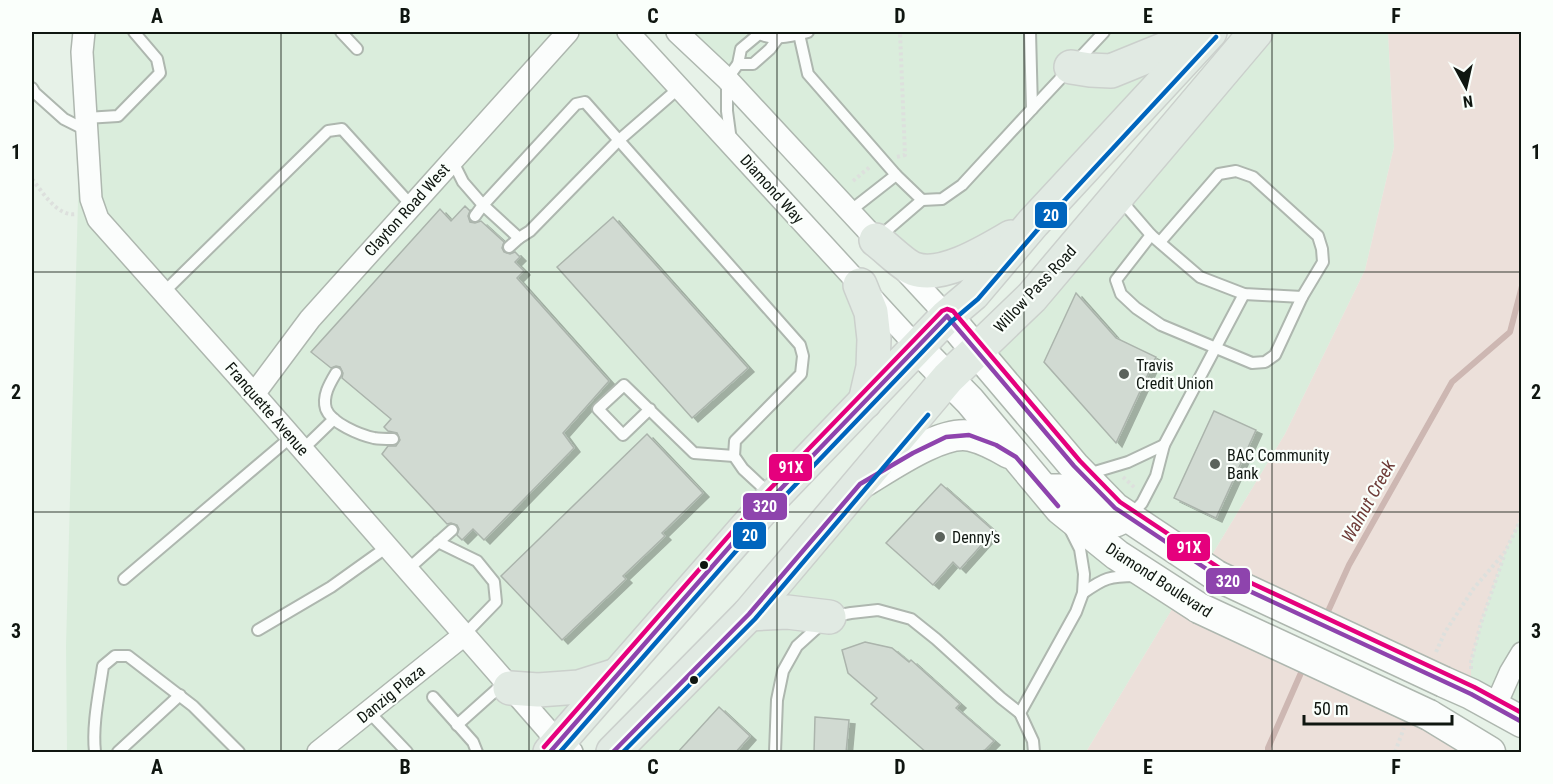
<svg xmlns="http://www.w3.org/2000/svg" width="1553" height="784" viewBox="0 0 1553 784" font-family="'Roboto Condensed',sans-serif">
  <defs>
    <filter id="shadow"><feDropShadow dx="6" dy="4" stdDeviation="0" flood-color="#0004"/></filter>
  </defs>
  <rect width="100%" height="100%" fill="#e7f2e8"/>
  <g fill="#daeddc">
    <path d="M84,32h544l232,253 13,82 -323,385h-483l-1,-106 16,-594z"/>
    <path d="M677,32h533l-177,191 -121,45z"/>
    <path d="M1256,32h132l6,115 -29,123 -80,164 -81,134 -35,-23 -192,-195z"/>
    <path d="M969,435l211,161 -94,156h-473l247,-268z"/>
    <path d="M1521,517v205l-50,-28v-32l10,-39 24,-71z"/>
  </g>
  <g fill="#ece0da">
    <path d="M1388,32h133v485l-16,35 -24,71 -10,39v32l-267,-126 81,-134 80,-164 29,-123z"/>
    <path d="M1180,596l283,140 -10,16h-367z"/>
  </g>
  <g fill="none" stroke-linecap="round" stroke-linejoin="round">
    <g stroke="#cdb7b2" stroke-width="6">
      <path d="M1325,618l24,-53 103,-183 58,-50 12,-46"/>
      <path d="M1268,752v-4l36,-82"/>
    </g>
  </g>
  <g fill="#d1dad2" stroke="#abb4ac" stroke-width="1.5" filter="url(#shadow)">
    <path d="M465,206l5,5 -2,5 2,6 5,1 6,-2 23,21 -2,6 2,4 6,2 5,-2 5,5 -5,5 9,9 -7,7 92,103 -46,52 11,15 -90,92 -11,-11 -11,11 -5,-5 2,-6 -2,-4 -6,-2 -4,1 -65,-70 6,-8h8l4,-6 -3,-7 -9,-2 -4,-4 7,-8 -49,-41 1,-5 -3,-6 -4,-1 -5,2 -20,-16 129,-143 11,12z"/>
    <path d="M613,217l135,151 -56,50 -135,-151z"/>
    <path d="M1076,293l40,45 40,19 -40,86 -72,-81z"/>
    <path d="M1214,411l42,19 -40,88 -42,-20z"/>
    <path d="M647,434l56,59 -41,40 3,3 -42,40 3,3 -64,61 -61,-64z"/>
    <path d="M941,484l53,47 -34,38 -7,-7 -20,23 -47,-42z"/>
    <path d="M865,642l27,6 17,14 2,-2 49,44 -4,4 38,33 -9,9 -8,3h-50l-56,-49 6,-6 -29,-25 -6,-23z"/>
    <path d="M719,707l31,29 -15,17h-58z"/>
    <path d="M815,717l34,3 -3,33h-32z"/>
  </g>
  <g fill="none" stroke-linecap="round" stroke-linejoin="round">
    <g stroke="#aeb7af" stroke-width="14">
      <g id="service">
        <path d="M341,32l16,17"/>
        <path d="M756,32c14,10 36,4 52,0"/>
        <path d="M799,34l9,40 88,101 26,25 20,-1 20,-14 70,-76 -2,-77"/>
        <path d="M738,64h15l17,-15 8,-11"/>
        <path d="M32,88l3,5 29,26 22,11"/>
        <path d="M1032,109l72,-77"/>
        <path d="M86,118l32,-2 42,-43 -3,-14 -23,-27"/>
        <path d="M731,141l-4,-30v-32l11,-15 3,-15 18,-15"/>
        <path d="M452,160l11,22 20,23 36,33"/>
        <path d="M1119,198l32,37 49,42 44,17 58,3"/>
        <path d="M850,211l46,-36"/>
        <path d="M475,216l8,-11 93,-101 9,-2 215,243 3,11 -2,18 -66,67 -1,15 9,13 28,26"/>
        <path d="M1151,235l-35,45 5,14 15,14 25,17 91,38 13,-1 10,-7 27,-58 21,-35 -1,-13 -4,-13 -65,-59 -17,-6 -17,3 -59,68"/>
        <path d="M879,237l43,-37"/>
        <path d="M509,247l10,-9 11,-7 88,-90 61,-53"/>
        <path d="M164,292l164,-161 14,-2 69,76"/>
        <path d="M336,373c-6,10 -14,23 -10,36 5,14 34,26 48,29 6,1 13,1 19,1"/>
        <path d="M650,409l-27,26 -25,-26 26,-24 70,68 40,3"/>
        <path d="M302,450l32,-31"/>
        <path d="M1088,474l40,-12 36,-17"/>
        <path d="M1129,517l13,-14 14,-27 8,-31 80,-151"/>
        <path d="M438,542l39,19 17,21 2,20 -32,33"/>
        <path d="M407,570l45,-40"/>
        <path d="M124,579l167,-142"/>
        <path d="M1083,593c21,-15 27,-17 52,-17"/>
        <path d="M258,630l73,-43 56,-40"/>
        <path d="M433,697l40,45 4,10"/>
        <path d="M369,712l38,40"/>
        <path d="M1020,713l13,28 1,11"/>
        <path d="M457,725l47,-42"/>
        <path d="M95,752c-3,-27 4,-58 8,-86l12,-10h13l65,50 46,46"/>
        <path d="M118,752l62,-57"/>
        <path d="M775,752l2,-52 6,-29 14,-25 32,-29 22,-4 27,-3 33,9 25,20 65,59 19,15 56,-101 7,-19 1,-19 -4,-25 -9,-18"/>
      </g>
    </g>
    <g stroke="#aeb7af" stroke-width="24">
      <g id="minor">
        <path d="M84,32l-2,20 9,147 7,20 156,175 305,349 13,9"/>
        <path d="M628,32l289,315"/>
        <path d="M677,32l50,47 220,237"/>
        <path d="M254,394l56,-75 258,-287"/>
        <path d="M1495,707l15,-34 12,-20"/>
        <path d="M318,752l146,-117"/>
      </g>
    </g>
    <g stroke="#aeb7af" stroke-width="30">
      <path id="tertiary" d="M1042,488h18l46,33 10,2 13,-6"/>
    </g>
    <g stroke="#aeb7af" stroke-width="33">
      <g id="secondary">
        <path d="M947,316l127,150 41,42 102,68"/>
        <path d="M917,347l53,54 90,108 57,46 82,53"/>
        <path d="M865,481c25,-15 78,-52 106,-45 13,3 26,10 38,17"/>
        <path d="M1444,682l27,12 51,28"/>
        <path d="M1429,715l61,37"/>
      </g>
    </g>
    <g stroke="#cbd0cc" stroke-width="36">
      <g id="primary">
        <path d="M1071,67l19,3 21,1 91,-37"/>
        <path d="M876,240c10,7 27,25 38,29 28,10 73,-18 97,-32"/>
        <path d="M860,285l11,27 3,27 -1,28 -8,35"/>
        <path d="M749,614l38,-2 42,5"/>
        <path d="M510,688l28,2 41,-3 38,-12"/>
        <path d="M550,752l223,-255 174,-181 26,-22 60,-71 177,-191"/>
        <path d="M613,752l136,-138 199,-236 84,-81 224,-265"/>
      </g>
    </g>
    <g stroke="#dde0dd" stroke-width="4" stroke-dasharray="3 3" stroke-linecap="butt">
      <path d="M897,157l8,-2 -5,-123"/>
      <path d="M32,179c10,12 25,38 44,35"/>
      <path d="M853,181l18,-15"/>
      <path d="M1123,477l12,11"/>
      <path d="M1436,652l9,-20 29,-44 31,-36 17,-35"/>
      <path d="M1471,669v-7l10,-39 23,-67"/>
      <path d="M1395,752l9,-24"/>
    </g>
    <use href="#service" stroke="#fbfdfc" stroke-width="10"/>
    <use href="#minor" stroke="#fbfdfc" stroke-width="21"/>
    <use href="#tertiary" stroke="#fbfdfc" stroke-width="27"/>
    <use href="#secondary" stroke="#fbfdfc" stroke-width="30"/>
    <use href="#primary" stroke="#e1eae3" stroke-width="33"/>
    <g stroke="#aeb7af" stroke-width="33" stroke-linecap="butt">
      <g id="secondary-bridge">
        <path d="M1217,576l227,106"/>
        <path d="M1199,608l230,107"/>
      </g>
    </g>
    <use href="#secondary-bridge" stroke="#fbfdfc" stroke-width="30"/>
    <g stroke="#fafffb" stroke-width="9">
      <g id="bus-1">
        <path d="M550,752l223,-255 174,-181 127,150 41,42 102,68 254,118 51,28"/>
        <path d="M613,752l136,-138 111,-130 53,-31 33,-16 23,-2 27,10 20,12 42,49"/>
      </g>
    </g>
    <g stroke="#fafffb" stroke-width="9">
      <g id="bus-2">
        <path d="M560,752l219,-250 173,-181 26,-22 61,-71 177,-191"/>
        <path d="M623,752l132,-133 173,-204"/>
      </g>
    </g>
    <g stroke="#fafffb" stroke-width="9">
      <path id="bus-3" d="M544,747l223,-255 175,-181 5,-2 6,2 127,150 40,41 101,67 253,118 48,26"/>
    </g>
    <use href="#bus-1" stroke="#8e44ad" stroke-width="4.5"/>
    <use href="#bus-2" stroke="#0065bd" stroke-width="4.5"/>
    <use href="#bus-3" stroke="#e5007d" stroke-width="4.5"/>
  </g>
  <path fill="none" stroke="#0f1610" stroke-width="1.5" stroke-opacity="0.55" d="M281,32v720M529,32v720M777,32v720M1024,32v720M1272,32v720M32,272h1490M32,512h1490"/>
  <g fill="#5b635c" stroke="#fafffb" stroke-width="2">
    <circle cx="1124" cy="374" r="6"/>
    <circle cx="1215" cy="464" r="6"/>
    <circle cx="940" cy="537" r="6"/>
  </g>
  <g fill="#0f1610" stroke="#fafffb" stroke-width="2">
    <circle cx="704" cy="565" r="5"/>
    <circle cx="694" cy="680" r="5"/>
  </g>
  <g text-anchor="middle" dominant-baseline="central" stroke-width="4.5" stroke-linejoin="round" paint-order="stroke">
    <g font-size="16" fill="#0f1610" stroke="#fafffb">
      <text transform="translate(772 189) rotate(48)">Diamond Way</text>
      <text transform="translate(407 210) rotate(-48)">Clayton Road West</text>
      <text transform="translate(1035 289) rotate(-47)">Willow Pass Road</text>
      <text transform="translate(267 409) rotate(49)">Franquette Avenue</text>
      <text transform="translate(1159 580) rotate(33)">Diamond Boulevard</text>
      <text transform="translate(391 694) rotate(-39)">Danzig Plaza</text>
    </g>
    <g font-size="16" fill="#0f1610" stroke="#fafffb" text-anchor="start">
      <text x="1136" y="365">Travis<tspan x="1136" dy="18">Credit Union</tspan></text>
      <text x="1227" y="455">BAC Community<tspan x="1227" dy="18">Bank</tspan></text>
      <text x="952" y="537">Denny's</text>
    </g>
    <g font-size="18" font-style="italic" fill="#6d3a36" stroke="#fafffb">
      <text transform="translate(1368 501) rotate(-61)">Walnut Creek</text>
    </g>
  </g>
  <g stroke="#fafffb" stroke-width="2">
    <rect x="1034" y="201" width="34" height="28" rx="6" fill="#0065bd"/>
    <rect x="768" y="453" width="45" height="29" rx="6" fill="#e5007d"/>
    <rect x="742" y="492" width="46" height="29" rx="6" fill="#8e44ad"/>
    <rect x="732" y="521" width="35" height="29" rx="6" fill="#0065bd"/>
    <rect x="1166" y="533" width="45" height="29" rx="6" fill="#e5007d"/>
    <rect x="1205" y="567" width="46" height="28" rx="6" fill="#8e44ad"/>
  </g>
  <g font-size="16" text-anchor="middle" font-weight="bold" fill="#fff">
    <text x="1051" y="221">20</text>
    <text x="791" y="473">91X</text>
    <text x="765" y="512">320</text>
    <text x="750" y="541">20</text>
    <text x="1189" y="553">91X</text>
    <text x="1228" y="587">320</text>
  </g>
  <rect width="1553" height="784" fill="none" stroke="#fafffb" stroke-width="66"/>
  <g transform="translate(1466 87) rotate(172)" stroke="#fafffb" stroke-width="4.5" paint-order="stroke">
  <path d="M0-4.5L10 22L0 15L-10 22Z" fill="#0f1610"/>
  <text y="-9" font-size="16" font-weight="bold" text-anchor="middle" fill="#0f1610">N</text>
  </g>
  <path d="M1304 715v9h148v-9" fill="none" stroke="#0f1610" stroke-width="3"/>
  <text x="1313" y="715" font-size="18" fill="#0f1610" stroke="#fafffb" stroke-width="4.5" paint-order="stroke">50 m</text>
  <rect x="33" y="33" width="1487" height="718" fill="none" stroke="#0f1610" stroke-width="2"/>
  <g font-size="20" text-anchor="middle" font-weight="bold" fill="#0f1610">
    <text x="157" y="23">A</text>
    <text x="405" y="23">B</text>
    <text x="653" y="23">C</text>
    <text x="900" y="23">D</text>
    <text x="1148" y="23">E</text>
    <text x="1396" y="23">F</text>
    <text x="16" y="159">1</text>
    <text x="1536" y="159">1</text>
    <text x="16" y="399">2</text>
    <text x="1536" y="399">2</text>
    <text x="16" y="638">3</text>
    <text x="1536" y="638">3</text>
    <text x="157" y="774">A</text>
    <text x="405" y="774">B</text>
    <text x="653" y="774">C</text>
    <text x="900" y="774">D</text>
    <text x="1148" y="774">E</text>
    <text x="1396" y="774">F</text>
  </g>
</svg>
